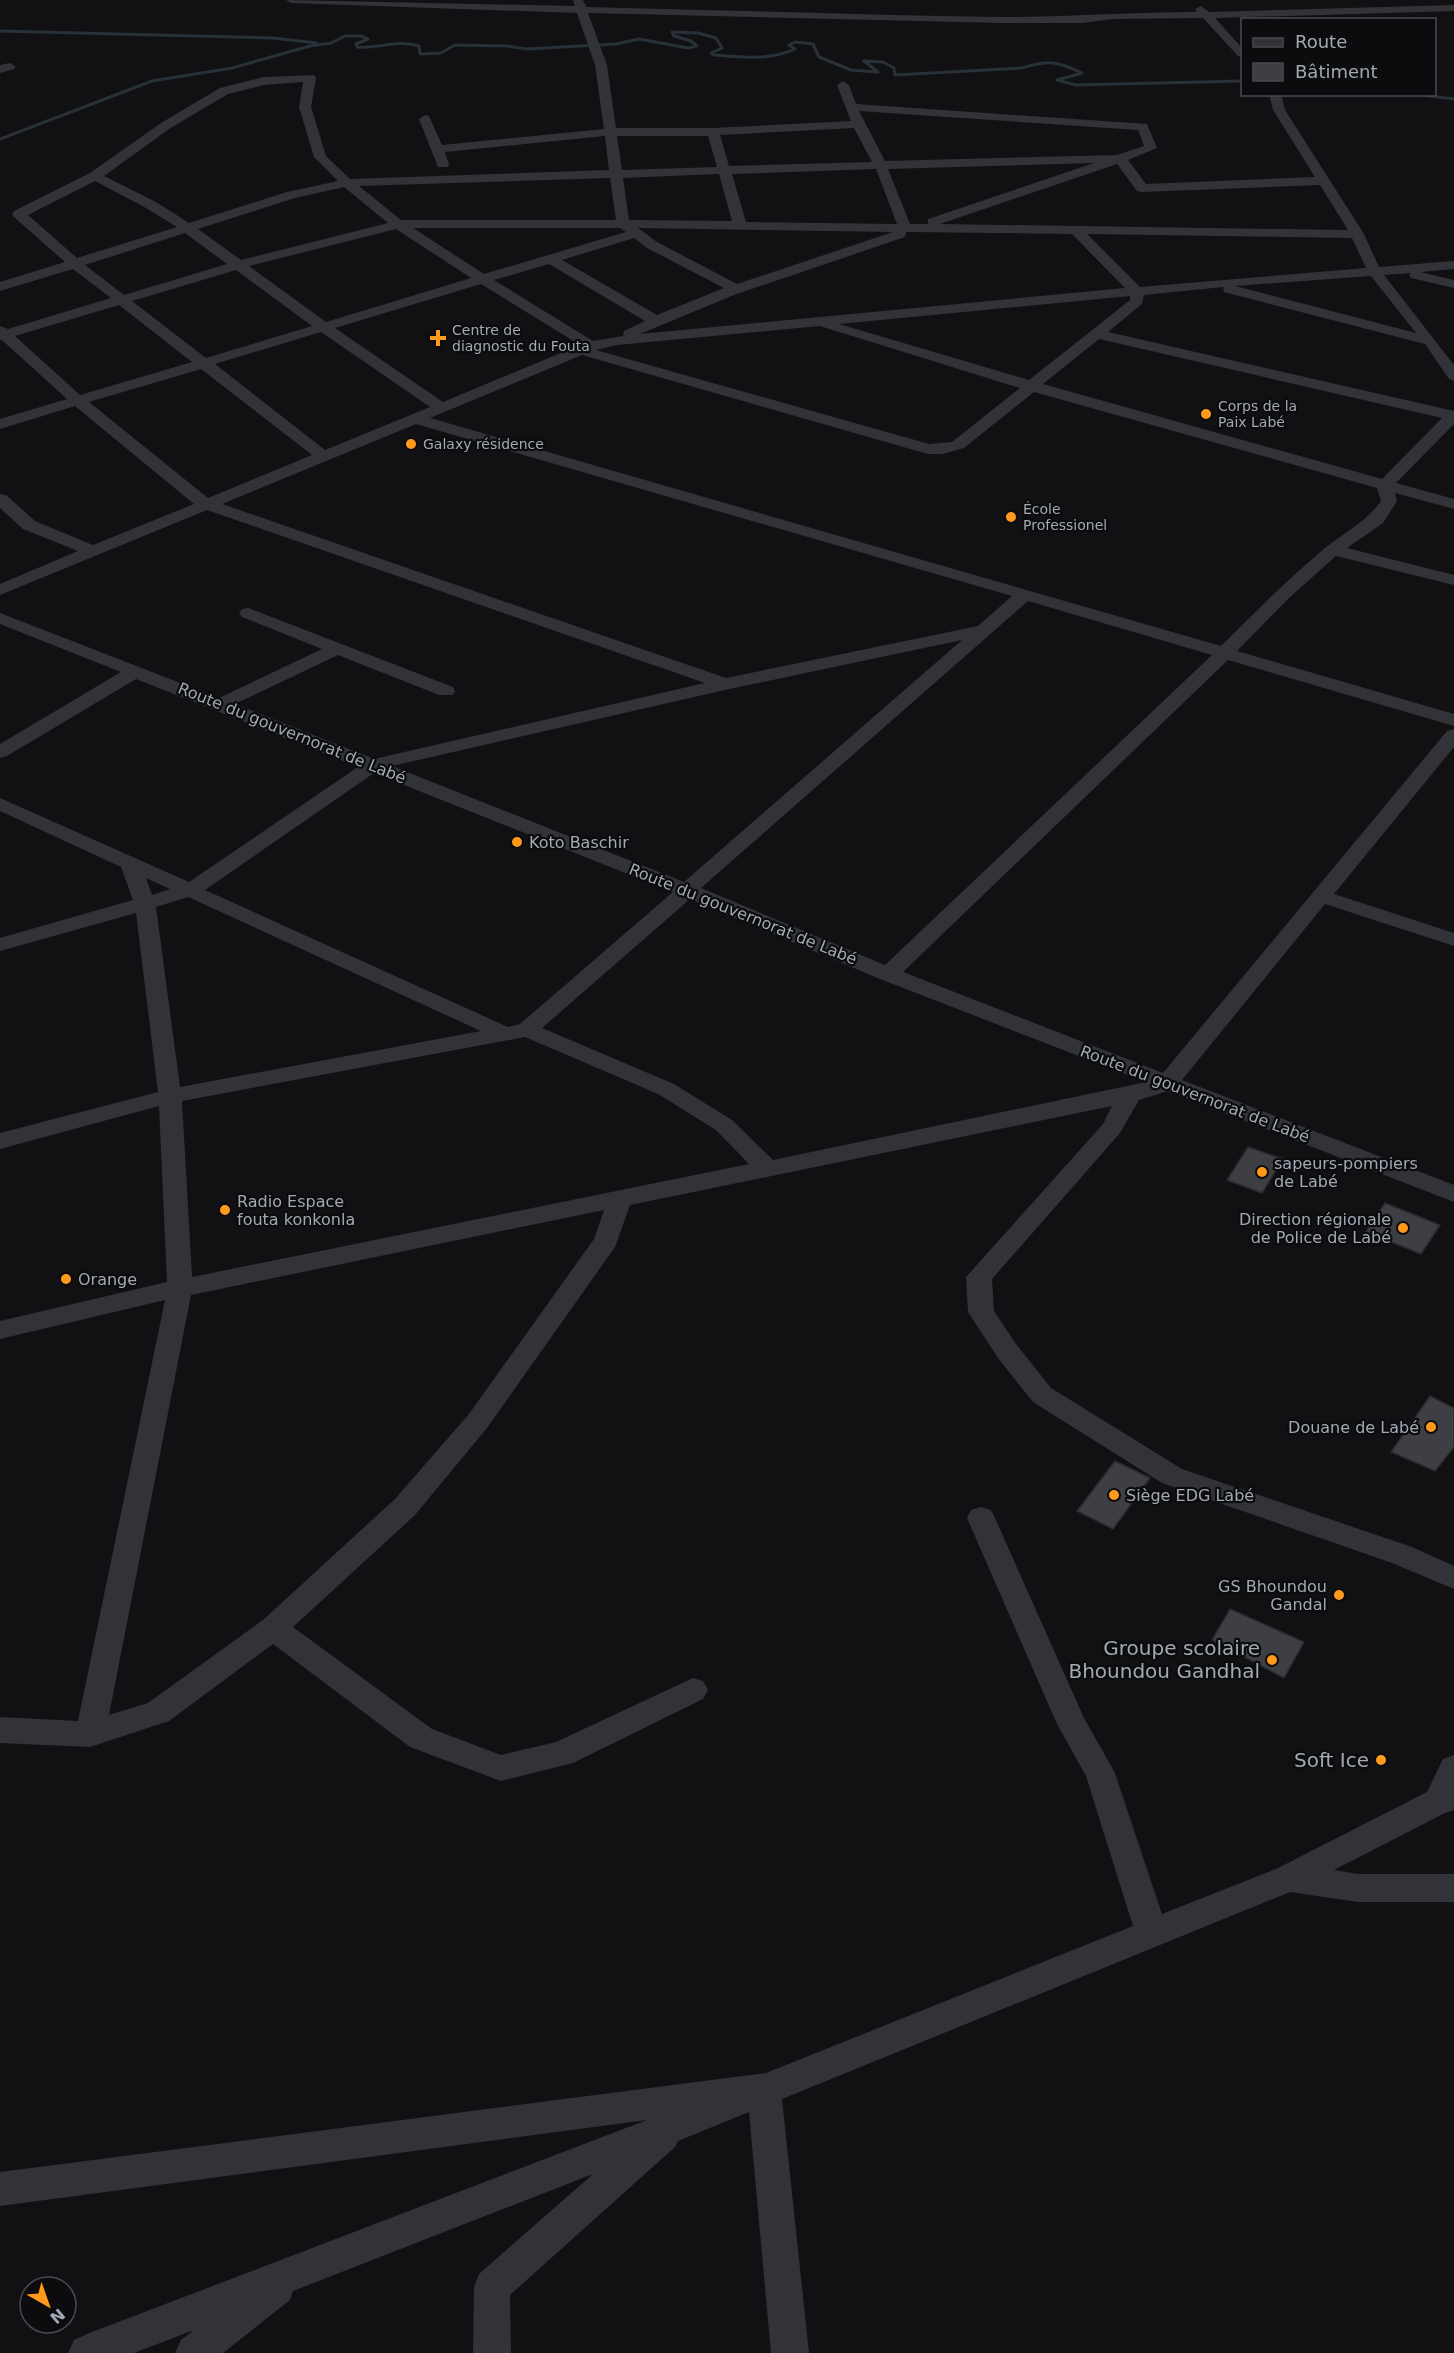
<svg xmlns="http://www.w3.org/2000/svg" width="1454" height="2353" viewBox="0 0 1454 2353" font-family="'DejaVu Sans',sans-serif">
  <rect width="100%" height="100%" fill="#111113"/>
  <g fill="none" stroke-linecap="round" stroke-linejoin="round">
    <g stroke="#273137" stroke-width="3">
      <path d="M0,31l273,7 44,5"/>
      <path d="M1415,94l39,5"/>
      <path d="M0,139l152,-58 80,-13 78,-22 21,-3 14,-7h16l7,3 -12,5 1,3c21,2 41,-8 62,-1l1,8 21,-1 14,-8 52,1 20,3 89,-5 23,-5 49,9 9,-2 -6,-5 -17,-5 -2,-4 26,1 18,5 6,10 -11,5 3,2c28,2 55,6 81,-6l-6,-4 6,-3 18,2 6,13 32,13 27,2 -14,-11 19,1 11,6 1,7 127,-7c27,-8 35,-7 60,5l-25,7 19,5 166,-4"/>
    </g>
  </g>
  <g fill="#3d3f43" stroke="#2b2b2f" stroke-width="1.5">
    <path d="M1248,1147l35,12 -21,34 -35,-13z"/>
    <path d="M1385,1203l55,22 -19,29 -55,-22z"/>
    <path d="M1430,1396l24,12v39l-19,24 -44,-19z"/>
    <path d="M1115,1461l35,17 -37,51 -36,-18z"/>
    <path d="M1230,1609l74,33 -20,36 -72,-38z"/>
  </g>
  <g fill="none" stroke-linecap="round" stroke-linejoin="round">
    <g fill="#323338" fill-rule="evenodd">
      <path d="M286,0l289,6 -2,-6h10l3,7c138,3 277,8 415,10 66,0 131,-5 196,-5l-2,-3 6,-3 8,6 245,-7v6l-239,7 27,30v9l-4,-1 -35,-38 -91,1 -29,4h-82l-413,-10 19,52 9,63h97l138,-7 -14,-36 6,-4 6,4 7,19 291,20 10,24 -29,12 18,24 169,-7 -42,-67 -4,-16h12l4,16 79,124 15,33 75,-6v8l-34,3 34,8v8l-43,-10 -2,-3 2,-2 -27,2 70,90v16l-5,-2 -24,-35 -201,-52 -1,-5 -79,8 -2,9 -34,28 346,79v13l-58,59 58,16v10l-59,-16 2,8 -14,22 -36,25 107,27v10l-118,-29 -47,42 -52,53 217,63v12l-226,-66 -325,312 260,101 284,-342 7,-2v18l-120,147 120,39v13l-129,-42 -143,176 272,105v17l-286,-111 -29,9 -19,33 -128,146 2,32 22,33 35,44 131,81 230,78 42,19v23l-62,-26 -230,-80 -129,-81 -35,-44 -30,-46 -2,-35 137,-153 9,-18 -482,99 -15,42 -128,181 -72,87 -122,112 139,102 69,26 55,-13 137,-64 10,3 5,9 -5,9 -130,64 -72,18 -91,-34 -137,-103 -104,77 -79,26 -90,-4v-26l78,4 87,-421 -165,39v-18l167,-39 -8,-176 -159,43v-16l158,-41 -22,-179 -136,38v-13l133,-38 -12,-33 -121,-56v-13l189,84 169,-115 -222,-88 -129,77 -7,2v-14l121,-72 -121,-48v-11l219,85 103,-49 -80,-32 -3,-4 3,-4 6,-1 205,79 2,4 -2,4h-14l-101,-40 -103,49 139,55 331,-76 -498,-173 -207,85v-11l78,-33 -55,-22 -23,-21v-14l6,1 29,26 58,24 101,-41 -119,-98 -75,23v-10l67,-20 -65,-59h-2v-14l8,3 103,-31 -38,-29 -73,22v-9l65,-20 -51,-45 -2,-3 2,-3 76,-38 71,-50 59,-35 44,-11 50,-2 2,3 -5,29 15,49 24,23 259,-9 -4,-34 -160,16 4,12 -1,3h-10l-19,-48 6,-4 4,1 13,29 162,-16 -9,-64 -18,-52 -286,-10zM303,82l-4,25 15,50 24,24 -51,11 -98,31 -33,-21 -52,-26 65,-47 59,-35 36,-9zM859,111l279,19 6,16 -27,9 -232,6zM854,128l18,34 -143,4 -9,-31zM617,136h91l9,31 -95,3zM1094,163l-166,56v5h-18l-22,-55zM1117,164l20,27 5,1 178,-7 28,45 -408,-6zM876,169l21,55 -151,-2 -14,-48zM719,174l13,47 -103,-1 -6,-42zM610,178l6,42h-215l-42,-34zM95,181l51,27 31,19 -100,31 -49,-43zM344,187l44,36 -147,37 -43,-31 97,-31zM413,228h207l6,4 -142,42zM638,228l255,4 -156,52 -80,-42zM396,229l75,49 -145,44 -77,-56zM906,232l166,2 53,54 -485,46 94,-39 171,-58zM185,233l42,31 -103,31 -39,-30zM1087,234l265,4 14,30 -226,19zM634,238l13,10 77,40 -67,27 -95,-55zM549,264l96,57 -21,10 -1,5 -30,5 -99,-61zM236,270l76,56 -106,32 -74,-57zM1371,276l45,57 -181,-47zM481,284l99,61 -137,57 -108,-74zM1130,296v4l-101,80 -190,-56zM119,305l73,57 -112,33 -65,-59zM820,326l200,62 -68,54 -23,2 -333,-94 21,-5zM321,332l109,75 -105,43 -110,-86zM1099,339l343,79 -60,61 -339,-95zM582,355l346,99h15l21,-6 70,-56 343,96 4,13c-15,21 -36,31 -56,47 -37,31 -70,64 -104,98l-791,-228zM201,369l111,86 -104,43 -119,-96zM416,424l596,172 -34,30 -252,52 -504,-174zM1028,601l184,54 -327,310 -184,-77zM962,640l-278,242 -292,-116 333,-76zM374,773l299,119 -153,132 -12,3 -303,-137zM146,878l24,11 -18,6zM188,897l293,134 -301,56 -24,-180zM690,899l190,80 266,103 -373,78 -41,-40 -58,-36 -132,-56zM525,1037l133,57 58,36 33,34 -557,113 -10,-176zM604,1210l-10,29 -125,175 -74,85 -132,121 -115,83 -39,12 82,-420z"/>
      <path d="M10,63l6,4 -2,2 -14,4v-8z"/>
      <path d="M981,1507l10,3 4,8 89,200 31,55 47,141 116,-46 149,-76 16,-33 11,-4v55l-9,3 -111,57 24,4h96v28h-96l-68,-10 -508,207 27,254h-38l-22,-241 -71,29 -3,6 -165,148 1,58h-38l1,-66 5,-13 114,-100 -300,117 -3,9 -67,53h-48l6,-13 13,-10 -60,23h-66l6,-13 13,-6 560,-214 -647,86v-34l766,-99 367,-147 -47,-150 -29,-52 -90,-206 4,-8z"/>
    </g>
  </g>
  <g fill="#ff9a1c" stroke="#0c0c0e" stroke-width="2">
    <path d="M435 329h6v6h6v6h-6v6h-6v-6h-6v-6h6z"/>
    <circle cx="1206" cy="414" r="6"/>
    <circle cx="411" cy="444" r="6"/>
    <circle cx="1011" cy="517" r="6"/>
    <circle cx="517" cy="842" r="6"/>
    <circle cx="1262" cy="1172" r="6"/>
    <circle cx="225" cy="1210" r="6"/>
    <circle cx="1403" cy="1228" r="6"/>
    <circle cx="66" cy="1279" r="6"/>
    <circle cx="1431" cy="1427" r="6"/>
    <circle cx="1114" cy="1495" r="6"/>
    <circle cx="1339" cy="1595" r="6"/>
    <circle cx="1272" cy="1660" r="6"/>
    <circle cx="1381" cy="1760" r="6"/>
  </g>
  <g text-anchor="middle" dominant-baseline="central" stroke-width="4.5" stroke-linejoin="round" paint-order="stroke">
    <g font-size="14" fill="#a1a9b4" stroke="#0c0c0e" text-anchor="start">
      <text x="452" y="330">Centre de<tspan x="452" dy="16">diagnostic du Fouta</tspan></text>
      <text x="1218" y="406">Corps de la<tspan x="1218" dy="16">Paix Labé</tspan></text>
      <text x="423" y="444">Galaxy résidence</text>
      <text x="1023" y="509">École<tspan x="1023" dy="16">Professionel</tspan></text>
    </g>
    <g font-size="16" fill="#a1a9b4" stroke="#0c0c0e">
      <text transform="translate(292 733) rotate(22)">Route du gouvernorat de Labé</text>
      <text transform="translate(743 914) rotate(22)">Route du gouvernorat de Labé</text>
      <text transform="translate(1195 1094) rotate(21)">Route du gouvernorat de Labé</text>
    </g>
    <g font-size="16" fill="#a1a9b4" stroke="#0c0c0e" text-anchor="start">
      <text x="529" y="842">Koto Baschir</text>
      <text x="1274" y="1163">sapeurs-pompiers<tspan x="1274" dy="18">de Labé</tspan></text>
      <text x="237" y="1201">Radio Espace<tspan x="237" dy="18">fouta konkonla</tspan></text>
      <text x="1391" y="1219" text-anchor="end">Direction régionale<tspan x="1391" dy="18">de Police de Labé</tspan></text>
      <text x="78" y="1279">Orange</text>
      <text x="1419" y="1427" text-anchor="end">Douane de Labé</text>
      <text x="1126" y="1495">Siège EDG Labé</text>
      <text x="1327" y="1586" text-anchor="end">GS Bhoundou<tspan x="1327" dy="18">Gandal</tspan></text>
    </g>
    <g font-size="20" fill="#a1a9b4" stroke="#0c0c0e" text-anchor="end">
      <text x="1260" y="1648">Groupe scolaire<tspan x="1260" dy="23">Bhoundou Gandhal</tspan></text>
      <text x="1369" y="1760">Soft Ice</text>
    </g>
  </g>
  <rect x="1241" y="18" width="195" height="78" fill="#0c0c0e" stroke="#484b50" stroke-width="1.5"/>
  <rect x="1253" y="38" width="30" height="9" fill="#323338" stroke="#484b50" stroke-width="1.5"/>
  <text x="1295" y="48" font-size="18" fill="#a1a9b4">Route</text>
  <rect x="1253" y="63" width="30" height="18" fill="#3d3f43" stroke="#484b50" stroke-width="1.5"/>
  <text x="1295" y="78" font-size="18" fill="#a1a9b4">Bâtiment</text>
  <g transform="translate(48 2305) rotate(140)"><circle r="28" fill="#0c0c0e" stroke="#484b50" stroke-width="1.5"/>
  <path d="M0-4.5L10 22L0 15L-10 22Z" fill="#ff9a1c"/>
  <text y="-9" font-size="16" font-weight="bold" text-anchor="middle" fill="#a1a9b4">N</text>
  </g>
</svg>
